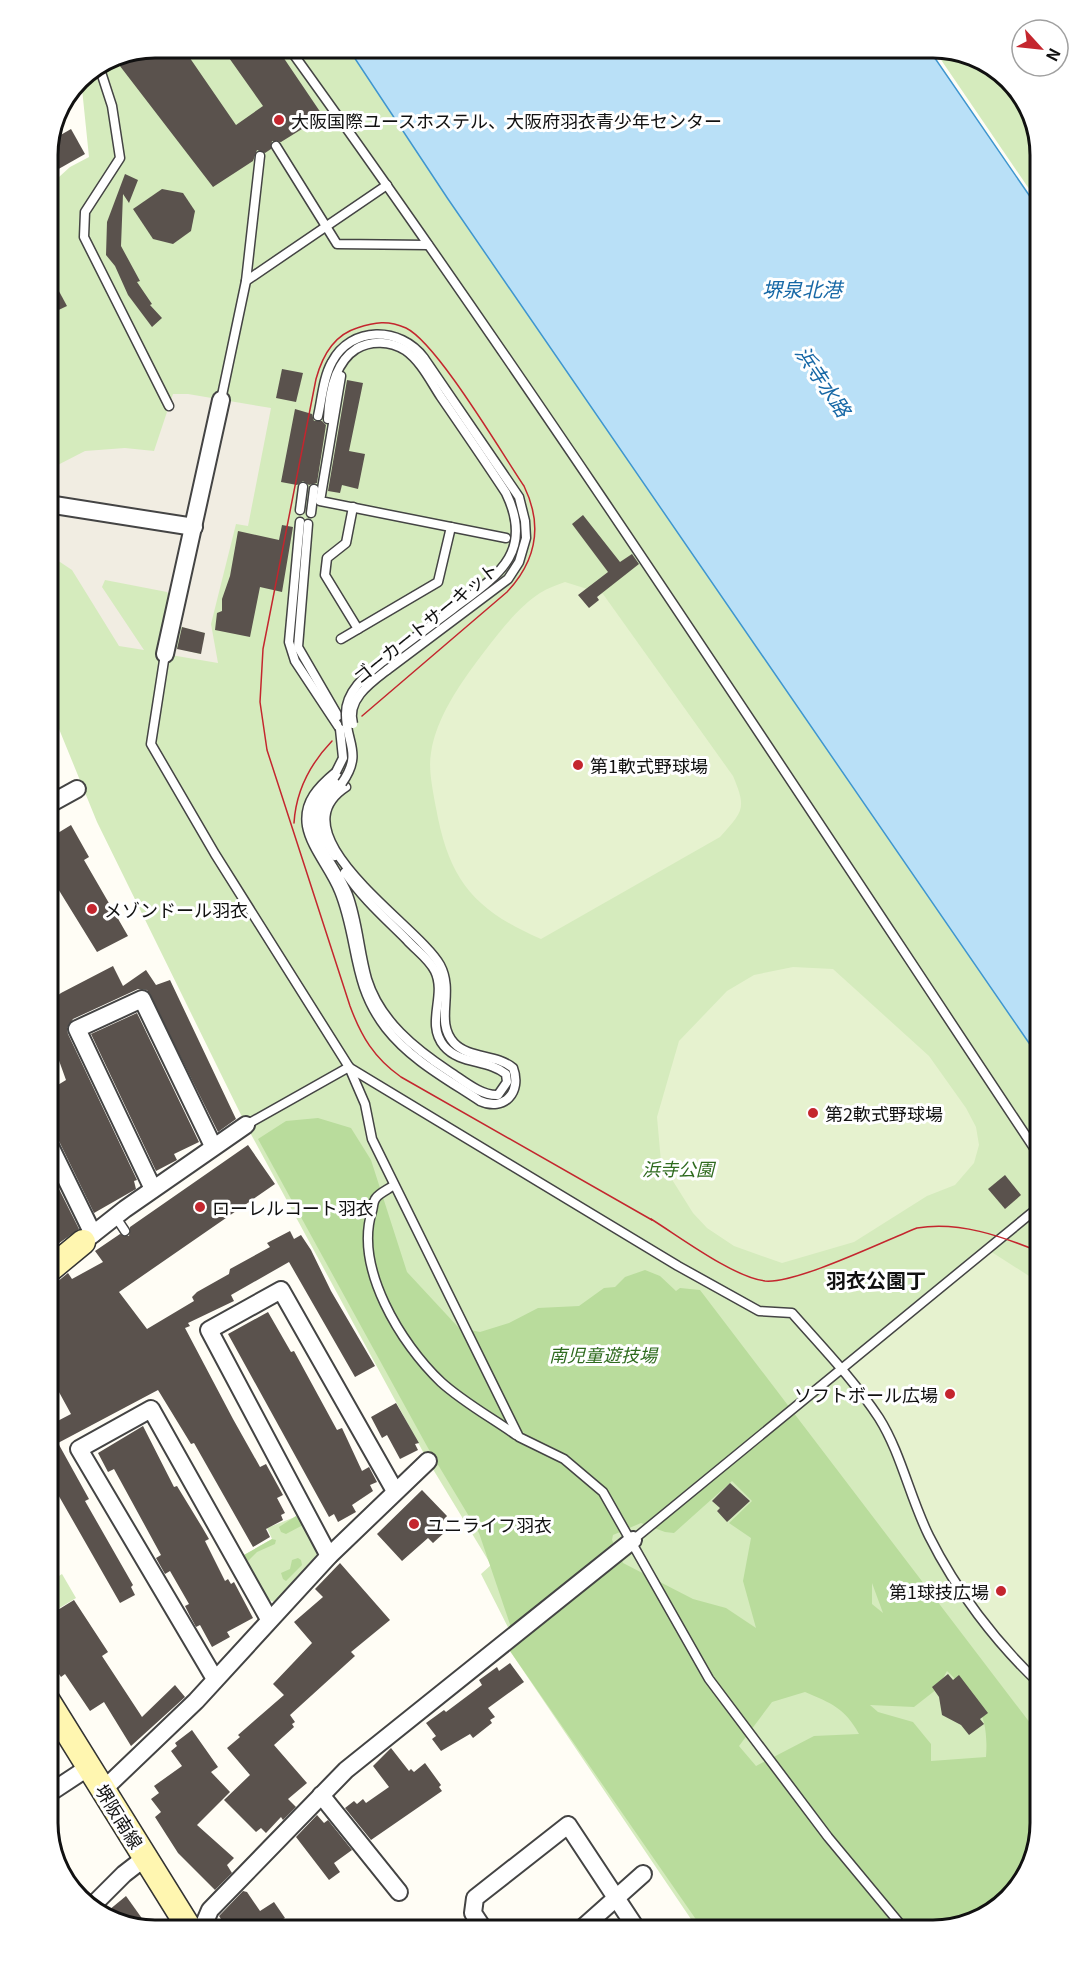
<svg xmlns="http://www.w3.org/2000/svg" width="1088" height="1979" viewBox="0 0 1088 1979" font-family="Georgia,'Noto Sans JP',serif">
  <rect width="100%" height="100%" fill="#fffdf5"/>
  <g fill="#d5ebbd">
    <path d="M156,48h192l100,151 592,860v765l-18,59 -48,40 -42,8h-233l-189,-280 7,-6 -36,-71 10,-9 -63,-104 -182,-336 -149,-303 -49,-120v-515l22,-20 19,-10 -8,-78 34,-23z"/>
    <path d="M933,48h7l58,22 34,44 8,42v49z"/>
    <path d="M300,1515l20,36 -46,51 -8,-3 -22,-44 28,-16 -5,-11z"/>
    <path d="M62,1574l14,24 -28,17v-32z"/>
  </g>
  <g fill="#b9dc9c" fill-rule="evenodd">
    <path d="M318,1118l33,10 20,32 36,112 52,56 21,4 29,-9 29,-15 41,-2 25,-18 11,-1 10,-10 20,-7 15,6 16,15 4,-3 20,2 340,446v88l-18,59 -48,40 -42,8h-228l-194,-280 7,-6 -38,-112 -51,-85 -170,-309 28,-18zM732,1481l20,20 -23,22 22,15 -8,43 13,47 -30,-20 -33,-9 -70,-36 -11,-23 1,-5 28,-12 24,9 9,1zM872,1583l11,30 -11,-9zM947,1671c30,29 42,43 39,86l-55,4v-17l-18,-22 -35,-10 -8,-7 44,2 23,-18zM805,1692c26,11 40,16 54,42l-45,2 -58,30 -17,-20 33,-44z"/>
    <path d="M296,1516l7,9 -17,9 -5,-2 -2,-5z"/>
    <path d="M272,1539l4,1 -1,4 -18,8 -9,9 -4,-6z"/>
    <path d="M298,1558l3,2 1,5 -16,16 -3,-2 -2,-6 9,-4 2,-9z"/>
  </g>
  <g fill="#e6f2cf">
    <path d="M565,582l38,12 130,182c14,33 10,35 -13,61l-179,102c-67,-29 -92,-59 -105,-131 -3,-17 -8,-39 -5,-55 5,-35 29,-69 50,-97 15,-20 38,-50 59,-63 8,-5 17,-8 25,-11z"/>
    <path d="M793,967l40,2 96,87 37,52 10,19 3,18 -5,18 -19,22 -28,11 -73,46 -72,21 -48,-17 -27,-18 -14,-15 -32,-51 -4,-45 22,-76 48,-50 27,-16z"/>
    <path d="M987,1249l53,34v401l-45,-48 -66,-100 -49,-116 -39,-52z"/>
  </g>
  <path fill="#f1ede2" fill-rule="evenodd" d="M173,394h15l83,14 -23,118 -12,-2 -25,100 7,39 -59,-10 11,-56 -3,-5 -62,-12 -3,7 42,63 -25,-4 -47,-76 -12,-8 -12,-4v-88l37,-19 40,-3 29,3zM181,627l24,6 -5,21 -24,-6z"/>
  <path fill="#b9e0f7" stroke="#3f96cf" stroke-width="1.5" d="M348,48h580l112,163v848l-592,-860z"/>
  <g fill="#5a524d">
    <path d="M156,48h27l53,77 27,-19 -41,-58h55l46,68 -42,26 -9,-1 -1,8 -6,4 -8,-3 -4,11 -40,26 -100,-130z"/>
    <path d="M71,129l14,25 -37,21v-26l4,-9z"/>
    <path d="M125,174l13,6 -9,23 -6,-9 -2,52 19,35 -3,1 15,22 -2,1 12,13 -10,9 -24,-32 -13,-29 -9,-11 1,-33z"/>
    <path d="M162,189l21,4 12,18 -4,20 -18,13 -20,-5 -20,-30z"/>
    <path d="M48,271l19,35 -19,9z"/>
    <path d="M282,369l21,4 -7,29 -20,-4z"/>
    <path d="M347,380l16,3 -14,68 16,3 -7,35 -16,-4 -2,8 -12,-2z"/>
    <path d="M295,409l17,5 2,7h8l4,4 -9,58 -8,2 -6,-4 -6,4 -16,-3z"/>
    <path d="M583,515l37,47 12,-8 7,10 -42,33 2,3 -10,8 -11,-13 30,-23 -36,-48z"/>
    <path d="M282,525l11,2 -11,65 -22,-5 -10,50 -35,-7 2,-17 5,-2v-12l8,-23 8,-45 41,9z"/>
    <path d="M182,627l23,6 -4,21 -24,-5z"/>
    <path d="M71,825l18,32 -5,3 44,76 -31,16 -45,-73 -4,3v-43z"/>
    <path d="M113,966l10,20 23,-16 10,15 14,-5 66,139 -18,13 -71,-142 -9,-1 -65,30 -6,9 1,6 69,146 -3,1 2,8 -42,24 -37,-76 -9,-5v-41l18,-11 -18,-50v-27l13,-10z"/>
    <path d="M137,1013l62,129 -25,12 3,6 -21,11 -65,-137z"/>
    <path d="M248,1145l27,39 -156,108 28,37 47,-28 -2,-4 5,-5 32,-18 1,-5 40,-22 -3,-4 23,-12 4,8 7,-4 10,15 20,41 44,75 -20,11 -66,-115 -58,33 3,6 -46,22 2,3 -5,2 48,91 27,48 6,-3 17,31 -6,3 8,15 -4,2 2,5 -17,9 4,8 -17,10 -59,-104 -3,1 -33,-54 -100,53 31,56 -4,2 48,84 -2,2 4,8 -15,8 -72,-126v-51l23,-12 -23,-42v-87l9,-3 11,-9 4,6 31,-17 -8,-11 25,-17 9,2 1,-9z"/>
    <path d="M48,1167l31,62 -31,22z"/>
    <path d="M1005,1175l16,20 -16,14 -17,-20z"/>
    <path d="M268,1312l23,40 3,-1 43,79 5,-2 20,43 7,-4 8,15 -7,3 3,6 -21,14 4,7 -18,10 -4,-8 -5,3 -101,-183z"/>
    <path d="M396,1403l23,40 -4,1 3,6 -18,9 -13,-24 -5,3 -11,-21z"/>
    <path d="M143,1426l31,61 3,-1 25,41 7,12 -4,2 20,40 3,-2 3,5 3,-2 19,36 -26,14 3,5 -18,10 -12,-22 -4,2 -6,-11 -5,-10 4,-2 -19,-33 -5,3 -9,-16 5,-3 -47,-86 -6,3 -10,-19z"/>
    <path d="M730,1483l20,18 -23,21 -10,-11 3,-3 -8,-7z"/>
    <path d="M422,1490l25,26 -8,10 6,6 -12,11 -5,-5 -26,23 -25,-27z"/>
    <path d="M340,1563l50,57 -39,32 4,4 -65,59 5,7 -3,2 2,3 -20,18 33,38 -19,16 8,8 -13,13 -2,-3 -15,16 -5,-5 -5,4 -32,-32 26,-25 -23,-27 13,-11 -2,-2 46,-40 -11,-11 39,-41 -18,-21 29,-25 -8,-8z"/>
    <path d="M74,1600l34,52 -6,4 40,61 33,-32 10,12 -54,49 -27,-44 -14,9 -25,-37 -4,3 -8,-12 2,-1 -7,-11v-14l6,-4 -6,-9v-10z"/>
    <path d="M510,1663l14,19 -36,26 7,9 -5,3 2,3 -19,15 -3,-4 -29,17 -9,-12 4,-3 -10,-13 18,-13 2,2 36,-27 -3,-5 18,-13 2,4z"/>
    <path d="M948,1674l5,6 6,-5 29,38 -8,6 4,5 -15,11 -8,-10 -19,-10 -3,-18 -7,-10z"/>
    <path d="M192,1730l26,37 -7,5 19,20 -33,33 37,33 -7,7 5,8 -17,17 -37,-37 -23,-36 6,-5 -10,-13 8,-6 -5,-7 28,-20 -11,-15 6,-5 -2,-3z"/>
    <path d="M391,1748l18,23 2,-2 3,3 11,-9 16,22 -2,2 3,4 -71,49 -26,-32 9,-7 3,3 6,-5 3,4 23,-16 -16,-21z"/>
    <path d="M317,1815l7,8 4,-3 24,30 -18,13 6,9 -11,8 -33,-43z"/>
    <path d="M243,1891l4,1 13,19 14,-9 11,16 -24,13h-32l-10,-15z"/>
    <path d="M126,1896l25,35 -48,-16z"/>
  </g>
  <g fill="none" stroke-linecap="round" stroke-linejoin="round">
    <g stroke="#444" stroke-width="11">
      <g id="lane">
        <path d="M289,48c261,362 504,737 751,1109"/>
        <path d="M99,66l13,40 8,52 -35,54 -1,25 85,169"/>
        <path d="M276,146l61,98 91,1"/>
        <path d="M246,281l14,-125"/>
        <path d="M341,376l-21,125 186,37"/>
        <path d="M221,400l25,-119 141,-96"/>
        <path d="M318,416c4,-17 5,-38 14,-54 19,-36 68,-36 92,-4l95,139 6,24 1,17 -7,24 -11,17 -121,91"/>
        <path d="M328,419c1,-25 6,-56 28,-70 15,-9 34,-8 49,1 16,11 26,32 36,47 22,32 44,64 65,96 29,60 -9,83 -53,116 -24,18 -47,35 -71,53"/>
        <path d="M353,507l-7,36 -19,15 -2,17 33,54"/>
        <path d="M300,510l3,-23"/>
        <path d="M311,513l3,-24"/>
        <path d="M300,522l-11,120 6,19 45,68"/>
        <path d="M308,524l-10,123 40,69"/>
        <path d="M341,639l97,-57 13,-55"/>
        <path d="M165,654l-14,90 64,110 134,213 16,37 7,35 147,298 45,22 39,33 106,187 119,158 78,94"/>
        <path d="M336,772c-17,14 -33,30 -29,54 4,22 24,44 32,65 20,49 12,92 47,137 25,32 61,51 94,73 24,11 42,-9 33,-33 -16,-14 -44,-9 -59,-25 -20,-22 1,-50 -14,-78 -21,-39 -168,-130 -94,-178"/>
        <path d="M339,777c-15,11 -28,24 -26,44 2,26 26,50 35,74 10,27 11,56 19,84 13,42 48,70 83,93 14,9 31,24 48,23l9,-13 -1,-8c-18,-15 -46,-9 -62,-28 -19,-23 3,-50 -9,-75 -6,-12 -19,-21 -28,-31 -22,-22 -45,-42 -62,-68"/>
        <path d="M335,856c-19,-28 -26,-52 7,-73"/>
        <path d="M350,1068l328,198 81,45 33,2c30,34 62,67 87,105 22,35 31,80 50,118 27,54 67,107 111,148"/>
        <path d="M246,1125l103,-58"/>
        <path d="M394,1185c-5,4 -15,8 -18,13 -3,3 -3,10 -4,13 -18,57 29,133 69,171 22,20 51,36 75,53"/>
        <path d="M115,1216l10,15"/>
        <path d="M633,1540l407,-334"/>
      </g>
    </g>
    <g stroke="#444" stroke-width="20">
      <g id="street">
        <path d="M48,504l146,23"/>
        <path d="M165,654l56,-254"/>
        <path d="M48,805l29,-16"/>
        <path d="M48,1142l45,92"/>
        <path d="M153,1189l-76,-160 65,-30 71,147"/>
        <path d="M83,1242l42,-33 121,-84"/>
        <path d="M329,1556l-120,-226 72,-40 114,201"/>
        <path d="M215,1679l-136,-230 72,-40 118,210"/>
        <path d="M104,1789l92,-88 133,-145 99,-95"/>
        <path d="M48,1794l41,-27"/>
        <path d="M321,1795l78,97"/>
        <path d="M91,1907l33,-33 22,-17"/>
        <path d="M201,1931l9,-21 136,-140 287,-230"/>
        <path d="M485,1931l-12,-18 2,-15 93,-73 70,106"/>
        <path d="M579,1931l64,-57"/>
      </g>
    </g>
    <g stroke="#333" stroke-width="27">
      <g id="secondary">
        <path d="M48,1271l35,-29"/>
        <path d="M48,1701l143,230"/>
      </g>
    </g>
    <use href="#lane" stroke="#fff" stroke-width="8"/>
    <use href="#street" stroke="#fff" stroke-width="16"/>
    <use href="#secondary" stroke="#fff6b0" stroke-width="24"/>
    <g stroke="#c4262e" stroke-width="1.5">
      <path d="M362,716l145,-124c29,-31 36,-67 17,-106 -23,-34 -87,-143 -118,-158 -18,-8 -31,-6 -49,0 -23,7 -35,29 -41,51l-53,270 -3,53 7,48 83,256c11,30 24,52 51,71l251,143"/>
      <path d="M294,823c2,-33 16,-59 38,-82"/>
      <path d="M651,1219c29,18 82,58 114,62 31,3 119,-40 152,-53 42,-7 84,8 123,24"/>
    </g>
    <g stroke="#444" stroke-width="11" stroke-linecap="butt">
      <g id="lane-bridge">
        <path d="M353,724c-7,-24 17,-41 34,-54"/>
        <path d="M336,772l7,-14 -3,-29"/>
        <path d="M342,783c21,-30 4,-40 4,-68 -1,-23 20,-40 36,-53"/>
      </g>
    </g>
    <use href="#lane-bridge" stroke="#fff" stroke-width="8"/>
  </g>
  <g fill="#c4262e" stroke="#fff" stroke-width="2">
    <circle cx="279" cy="120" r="6"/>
    <circle cx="578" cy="765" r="6"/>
    <circle cx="92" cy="909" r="6"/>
    <circle cx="813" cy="1113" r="6"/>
    <circle cx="200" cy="1207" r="6"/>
    <circle cx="950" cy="1394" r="6"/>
    <circle cx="414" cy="1524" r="6"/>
    <circle cx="1001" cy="1591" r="6"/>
  </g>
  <g text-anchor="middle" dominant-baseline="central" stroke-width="6" stroke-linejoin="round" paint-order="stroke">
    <g font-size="18" fill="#111" stroke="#fff" text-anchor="start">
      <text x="291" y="120">大阪国際ユースホステル、大阪府羽衣青少年センター</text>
      <text x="590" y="765">第1軟式野球場</text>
      <text x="104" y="909">メゾンドール羽衣</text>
      <text x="825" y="1113">第2軟式野球場</text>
      <text x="212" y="1207">ローレルコート羽衣</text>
      <text x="938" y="1394" text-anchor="end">ソフトボール広場</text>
      <text x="426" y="1524">ユニライフ羽衣</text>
      <text x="989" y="1591" text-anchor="end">第1球技広場</text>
    </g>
    <g font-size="18" fill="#111" stroke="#fff">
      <text transform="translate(425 622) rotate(-39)">ゴーカートサーキット</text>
      <text transform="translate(120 1816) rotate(58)">堺阪南線</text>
    </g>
    <g font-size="18" font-style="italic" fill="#2f6b1f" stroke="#fff">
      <text x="678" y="1168">浜寺公園</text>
      <text x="603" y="1354">南児童遊技場</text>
    </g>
    <g font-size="20" font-style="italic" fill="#1768a6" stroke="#fff">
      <text x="802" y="288">堺泉北港</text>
      <text transform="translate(824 381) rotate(56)">浜寺水路</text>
    </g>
    <g font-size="20" font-weight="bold" fill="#111" stroke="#fff">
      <text x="876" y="1279">羽衣公園丁</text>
    </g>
  </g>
  <path d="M0 0H1088V1979H0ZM155 58H933A97 97 0 0 1 1030 155V1823A97 97 0 0 1 933 1920H155A97 97 0 0 1 58 1823V155A97 97 0 0 1 155 58Z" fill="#fff" fill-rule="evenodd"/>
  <path fill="none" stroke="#111" stroke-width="3" d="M155 58H933A97 97 0 0 1 1030 155V1823A97 97 0 0 1 933 1920H155A97 97 0 0 1 58 1823V155A97 97 0 0 1 155 58Z"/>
  <g transform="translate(1040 48) rotate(117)"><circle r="28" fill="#ffffff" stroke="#a0a0a0" stroke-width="1.5"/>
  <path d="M0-4.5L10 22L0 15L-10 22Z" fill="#c4262e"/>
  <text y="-9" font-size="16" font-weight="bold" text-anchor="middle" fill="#111111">N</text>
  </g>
</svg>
